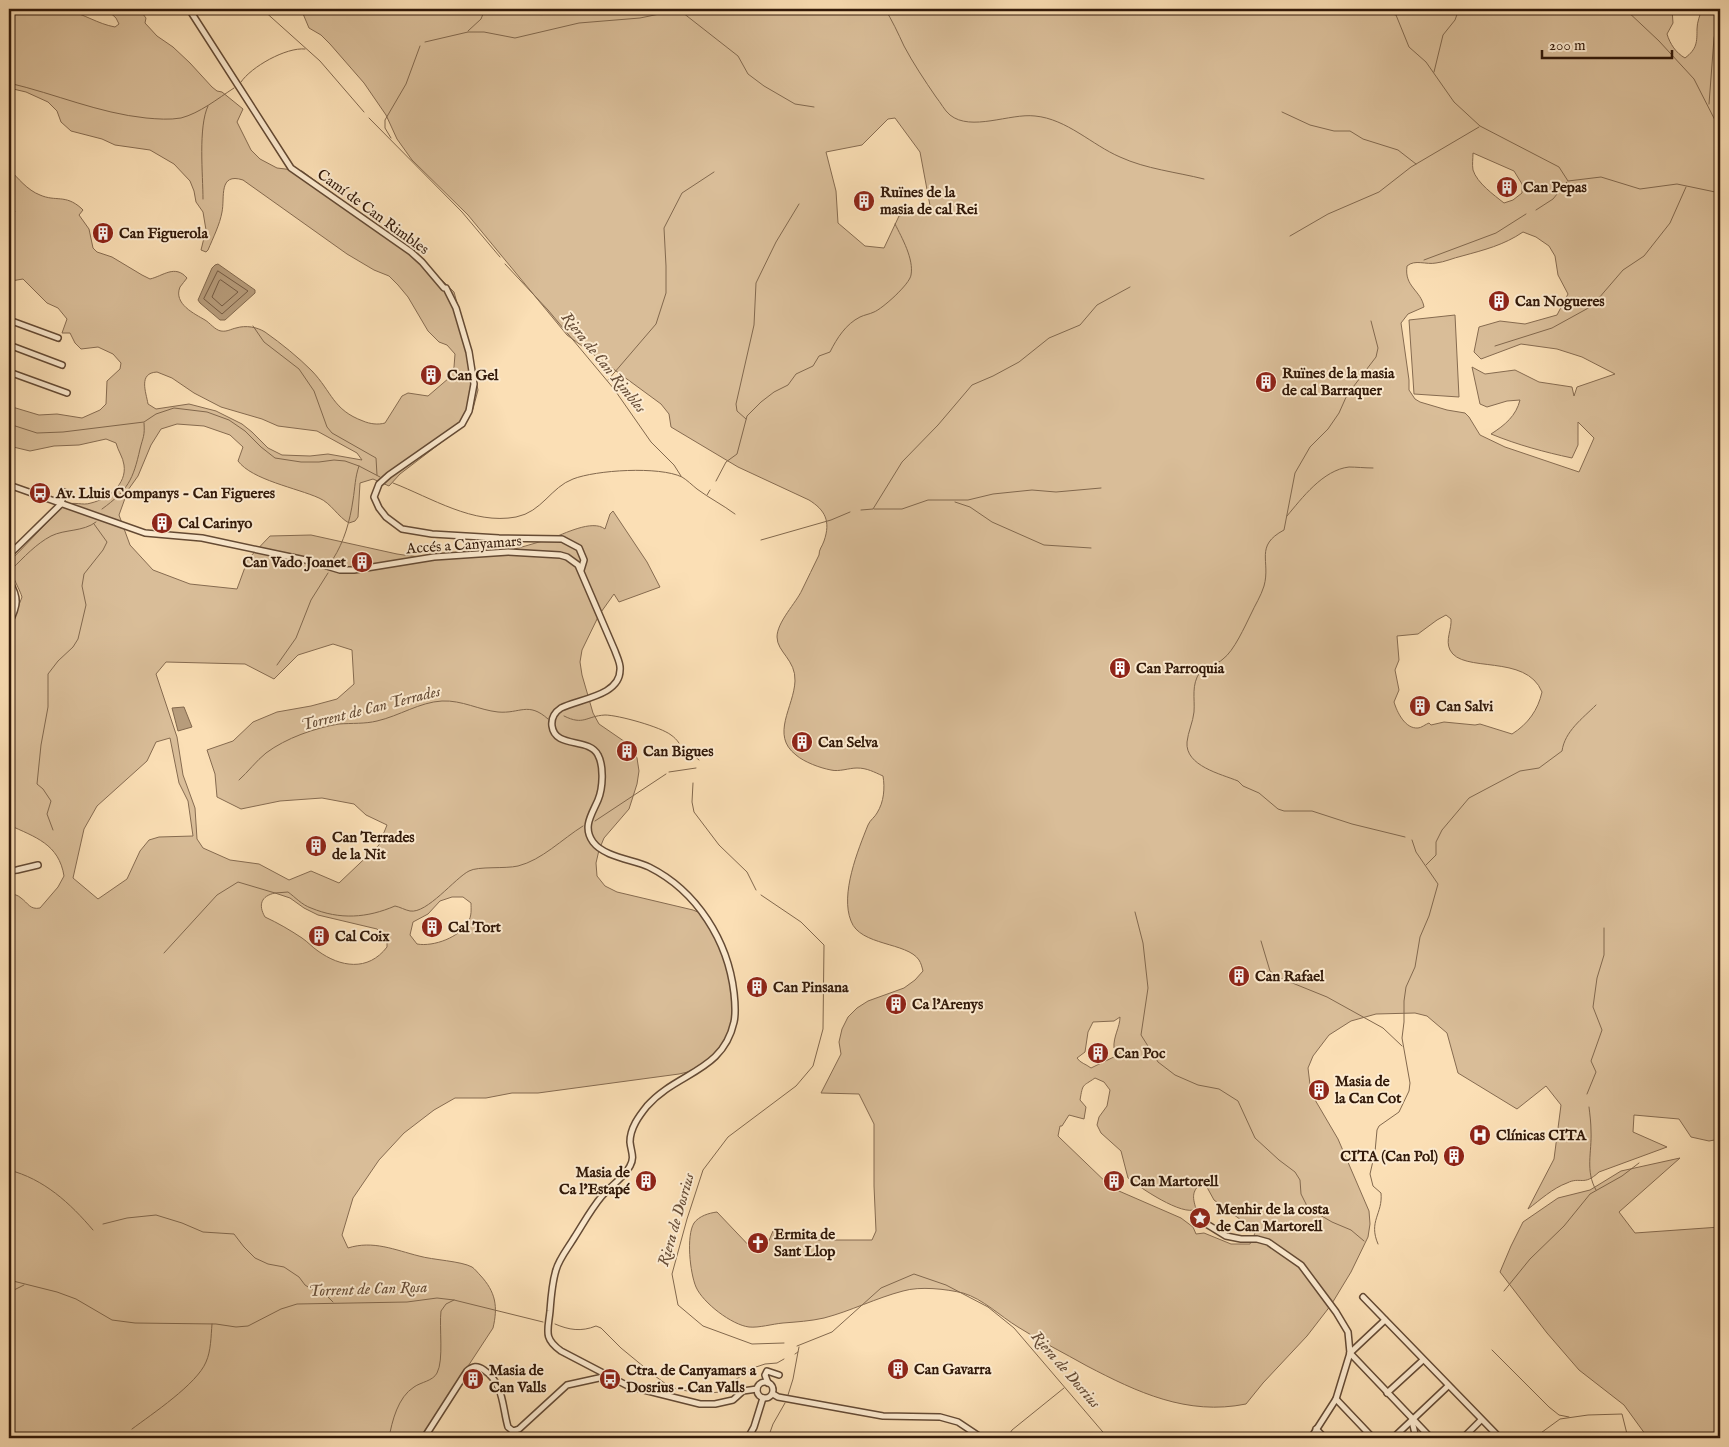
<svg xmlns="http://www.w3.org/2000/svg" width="1729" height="1447" viewBox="0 0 1729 1447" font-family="'IM FELL English',serif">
  <rect width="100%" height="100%" fill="#fbdfb5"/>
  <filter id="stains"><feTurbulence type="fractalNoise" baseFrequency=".004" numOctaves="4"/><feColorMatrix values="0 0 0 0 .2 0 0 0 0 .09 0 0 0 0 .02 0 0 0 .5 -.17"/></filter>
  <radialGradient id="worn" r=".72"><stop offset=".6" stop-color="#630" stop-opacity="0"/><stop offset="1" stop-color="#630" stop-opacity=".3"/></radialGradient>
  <g fill="#d9bd98" stroke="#866b50" fill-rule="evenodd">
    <path d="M9,9l58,1c17,4 31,14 48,17l4,-3 -3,-6 -10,-9h33l7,9 -1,5 12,13 16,11 17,16 22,24 5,4 5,1 21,17 -6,13 14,28 9,9 17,9 25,3 117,86 35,35 14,50 10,48 -5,19 -4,8 -14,15 -55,42 -11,12 -16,-7 -13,4 -2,34 -3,4 -6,2c-11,-6 -18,-20 -30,-25 -22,-10 -67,-18 -81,-37l5,-14 -13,-12 -26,-9 -27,-2 -16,5 -10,16 -13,31 -10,14 -9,25 11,30 23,25 37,14 47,5 11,-30 22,-23 41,-1 86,19c34,6 71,4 104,-2 17,-3 33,-9 49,-13 14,-5 42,-20 55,-10l5,-15 3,-3 34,51 13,25 -41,15 -5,-8 -15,21 -17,35 -2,12 2,13 11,38 6,11 32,22 6,12 2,13 -2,13 -8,25 -25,29 -5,12 -3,13 1,13 8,10 12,6 76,18 12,5 8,10 16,49 6,39 -11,36 -32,22 -13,3 -141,19h-26l-26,5h-31l-21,12 -30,23 -25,27 -26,38 -11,37 6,13c25,-8 47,2 71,8 14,4 42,5 53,11 3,2 6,6 8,8 16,17 18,32 13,53l-72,110h-412v-545c4,1 9,2 12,5 7,5 9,12 19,10l18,-21 6,-11c-5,-32 -29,-39 -55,-51v-194l13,-34c-4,-13 -15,-25 -9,-39l51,-53c11,-4 18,1 27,-2 17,-4 36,-19 33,-38 -1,-8 -6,-14 -8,-22l-10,-4 -27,6 -25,1 -24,5 -21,-5v-40l30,9 18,-1 25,4 18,-8 6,-6 1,-23 13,-12 1,-6 -8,-9 -15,-7 -17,2 -6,-6 -5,-10h-8l5,-14 -9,-11 -11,-5 -24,-24 -12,2 -2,-11v-46l6,-13 -6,-2v-40c9,9 18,21 31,26 16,7 25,-1 41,13l2,2 -4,5 10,14 4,19 4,4 15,5 30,18 8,4c13,-3 25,-15 37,-1 -2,3 -5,6 -7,9 -7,17 15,27 25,33 5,3 10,10 16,11 6,1 10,-2 15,-3 10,-3 21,-1 29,4 17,12 33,25 47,39 20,21 21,39 51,50 7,3 15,4 22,2l17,-27 6,-3 20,3 21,-18 5,-11 1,-13 -8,-9 -8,-3 -11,-11 -20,-34 -10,-12 -9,-9 -15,-6 -27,-16 -104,-74c-25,-8 -18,18 -21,32 -2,12 -9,26 -14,38l-2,2 -5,-2 5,-20 -3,-18 -7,-10 -2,-11 -4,-10 -16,-17 -24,-14 -35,-5 -13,-6 -31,-8 -10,-9 -4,-11 -9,-9 -22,-10 -17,-4zM157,372l15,6 22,15 27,14 41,12 16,7 39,5 40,22 5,7 -34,-6 -18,2 -28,-1 -14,-7 -16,-16 -10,-8 -26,-13 -27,-7 -33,5 -8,-5c-2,-12 -10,-31 9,-32zM333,644l19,6 2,34 -17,15 -26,7 -34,6 -24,10 -20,19 -26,9 8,24 2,23 24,12 39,-8 42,-3 32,6 12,11 21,10 -8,20 -40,38 -28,-12 -22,9 -30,-16 -29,-4 -27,-12 -6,-9 -2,-31 -12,-33 -6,-38 -21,-63 10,-12 79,2 29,15 24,-24zM170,738l9,45 9,18 5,35 -34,1 -10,3 -9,11 -13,28 -29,20 -25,-21 11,-49 13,-23 50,-45 9,-19zM275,893l15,5 14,10 14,7 59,14 8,8 2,5v5c-19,25 -47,20 -69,4 -6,-4 -10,-9 -16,-13 -12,-8 -24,-15 -37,-21 -7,-12 -4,-21 10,-24zM452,897h11l8,6c0,6 1,13 -3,19 -8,15 -34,25 -51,22l-7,-9 3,-13 15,-8 12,-13z"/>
    <path d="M301,9h226c11,8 19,7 30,0h1115l1,14 -6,11c3,10 9,19 18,24 12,-9 12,-16 12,-29 0,-7 3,-14 5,-20h18v1130l-11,2 -18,-4 -12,-18 -45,-4 -1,17 34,15 -68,25c-16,15 -18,4 -32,11 -14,5 -27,17 -39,26l26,-50 7,-54 -15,-19 -29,23 -59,-36 -11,-40 -20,-17 -12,-3 -39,1 -25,7 -22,14 -16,21 -5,12 3,25 27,46 31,72 1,13 -2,13 -17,35 -20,33 -24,31 -44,47 -17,21c-59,12 -109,-12 -159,-38 -23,-13 -47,-25 -69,-39 -18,-11 -35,-28 -55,-34 -17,-4 -43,-7 -60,-2 -27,7 -52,20 -79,27 -13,3 -28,4 -41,5 -11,1 -24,5 -34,4 -17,-2 -46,-24 -53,-40 -6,-14 -10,-51 -2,-64 5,-7 15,-10 23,-11l38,40 10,-2 8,-19 43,9h56l4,-9 -2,-45v-62l-15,-30 -38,-1 20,-39 -2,-12 3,-13 6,-12 9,-9 11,-7 36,-13 11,-8 8,-9c-1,-4 -2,-8 -4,-11 -12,-18 -59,-14 -68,-39 -11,-27 7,-71 17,-96 2,-5 7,-8 9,-12 7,-11 8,-25 6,-37 -9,-4 -16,-8 -26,-8 -8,0 -18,4 -26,2 -11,-2 -27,-8 -35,-15 -26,-20 -2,-48 -1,-74 1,-21 -18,-29 -18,-44 0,-15 19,-34 25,-47 6,-12 11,-23 17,-35 0,-6 3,-8 5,-14 7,-20 1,-31 -15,-41l-71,-33 -67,-40 -2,-13 -8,-10 -94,-69 -99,-120 -56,-55 -15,-21 -11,-24 -22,-32 -34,-39 -9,-9 -12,-7zM895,118l25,34 11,59 -32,5 -15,32 -19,-2 -27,-23 -2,-32 -10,-39 36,-7 26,-26zM1473,153l41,18 8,13v9l-9,7 -9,3c-10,-8 -27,-20 -31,-33 -1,-6 0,-11 0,-17zM1523,232l13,5 13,9 6,10 3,19 10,19 -11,21 -32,9 -25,-3 -21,6 -5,25 7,7 40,-15 36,5 25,8 33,17 -38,13 -3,9 -2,-9 -33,-5 -24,-12 -30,4 -13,-7 8,37 7,3 20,-6 13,-1c-4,16 -15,25 -29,34 27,11 53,18 81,24l6,-13v-23l16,16 -15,34 -74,-25 -25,-12 -11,-18 -4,-4 -18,-3 -27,-8 -5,-3 -6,-9v-10l-8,-57 7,-9 16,-7c-3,-17 -20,-20 -17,-41 8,-7 19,-1 29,-3 9,-1 17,-5 26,-7 22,-6 42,-11 61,-24zM1446,615l5,4c1,10 -6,21 -1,31 12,24 76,3 92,42 -4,18 -14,32 -30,42l-32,-10 -5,1 -31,-3 -13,3 -2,-2c-3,1 -8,5 -11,5 -13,1 -21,-16 -24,-26l5,-12 -4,-20 4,-10 -2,-24 21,-2 19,-14zM1120,1017c0,10 -7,20 -6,31l6,6 -29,14c-5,-4 -11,-5 -14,-10l8,-6 3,-20 5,-10 21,-1zM1095,1078l9,4 6,8 -3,16 -8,11 -2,8 4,8 20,18 7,27c11,9 55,39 68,31 -4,-14 -4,-17 7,-29l11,20 27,20 14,13 -5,11h-19l-27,-11 -8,1 -3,-7 -12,-9 -69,-30 -52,-50 -2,-2 2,-10h2l7,-11 15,4 2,-12 -6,-7c3,-17 2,-13 15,-22z"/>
    <path d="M1455,315l4,82 -45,-3 -5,-74z"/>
    <path d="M1680,1158l-61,54 16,21 85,-6v211h-72l-24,-33 -45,-35 -32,-37 -47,-61 11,-26 12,-24 35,-24 32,-8 31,-19z"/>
  </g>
  <g fill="#b79c7b" stroke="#82684d">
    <path d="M218,264l37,26v3l-30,27h-5l-20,-17 -2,-3 14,-32 3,-3z"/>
    <path d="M184,707l8,20 -14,4 -6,-23z"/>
  </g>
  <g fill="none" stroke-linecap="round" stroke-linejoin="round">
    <g stroke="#745a42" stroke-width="1">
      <path d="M218,271l30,20 -26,23 -18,-15z"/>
      <path d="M221,280l17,12 -16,14 -10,-9 7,-16z"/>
    </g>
    <g stroke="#82684d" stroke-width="1">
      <path d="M262,9l58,52 44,51"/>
      <path d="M678,9l60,47 10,18 16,12 31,18 19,3"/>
      <path d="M885,9c7,11 13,24 19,37 9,17 21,35 32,51 5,6 8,13 14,18 21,17 60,-2 85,1 32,3 57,29 85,41 26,12 56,15 84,22"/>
      <path d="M1370,9l26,6"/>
      <path d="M1399,9l-3,6 13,32 17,15 28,40 26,24 79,41 9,14 33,-4 39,12 37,-5 43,9"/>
      <path d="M1625,9l34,32 35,38 26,51"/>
      <path d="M468,31l13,-12 4,-10"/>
      <path d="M425,42l43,-10h16l31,6 64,-15 61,-5 34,-7 5,-2"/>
      <path d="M1434,72l9,-37 12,-15 4,-11"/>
      <path d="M241,82c10,-15 45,-35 64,-33"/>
      <path d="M9,83c47,11 89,30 137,35 12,1 23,2 35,0 19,-5 36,-19 53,-30"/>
      <path d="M1709,104l5,-66 6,-25"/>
      <path d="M1282,112l28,13 24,6h16l13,8 35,11 18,14"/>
      <path d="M369,118l93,94 38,45"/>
      <path d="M391,138l-6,-10v-8l21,-36 14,-38"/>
      <path d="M203,199c0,-24 -5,-72 5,-93"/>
      <path d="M1536,210l17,-11 14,-17"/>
      <path d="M1290,236l38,-22 51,-22 32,-25 68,-40"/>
      <path d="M1424,260l72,-27 30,-19"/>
      <path d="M505,264l43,46 66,79 37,53 23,23 7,11"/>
      <path d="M1371,321l7,27 -2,9 -29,38 -8,18 -11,16 -18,18 -15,26 -11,57c-30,16 -13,31 -20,56 -3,10 -9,19 -13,28 -6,12 -17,37 -28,45 -6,6 -17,6 -23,13 -9,13 -5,26 -6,40 -1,10 -6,20 -7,30 -2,24 34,32 51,39l5,5 16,7 19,16 6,2h28l40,13 53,13"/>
      <path d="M253,326l11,16 35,27 15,22 13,36 5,6 44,25 1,17"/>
      <path d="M1495,346l57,-18 40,-22 31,-36 21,-14 26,-33 16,-36"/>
      <path d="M608,380l48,-56 10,-31v-27l-2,-38 18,-35 32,-21"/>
      <path d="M746,419l-9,-8 -1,-7 18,-79 2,-42 20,-41 23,-38"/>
      <path d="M9,424l28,9 26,-1 81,-10 12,-8 18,-6 33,4 22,8 16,11 16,16 14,11 26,4h18l15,-2 11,1 14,5 21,11"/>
      <path d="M716,481l10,-19 11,-8 10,-38 14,-14 13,-10 14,-7 8,-11 17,-8 6,-10 11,-4c7,-14 16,-28 30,-35 4,-2 10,-3 14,-5 8,-3 36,-28 37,-37 3,-16 -9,-37 -16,-51"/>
      <path d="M393,483c39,15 80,42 123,34 26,-5 35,-30 57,-38 23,-9 86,-13 109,-2 5,3 10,8 15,12 12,9 26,16 38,25"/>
      <path d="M707,495l3,-5"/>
      <path d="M955,502l15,5 22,15 52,23 47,3"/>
      <path d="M102,509c26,-19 31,-29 38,-60 3,-12 5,-13 4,-26"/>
      <path d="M874,509h28l26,-9h40l25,-6 39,-4 24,2 45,-4"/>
      <path d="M861,510l12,-1 29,-47 36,-37 34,-40 21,-9 26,-14 30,-24 31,-13 17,-20 33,-18"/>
      <path d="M1287,516c15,-18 36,-46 62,-49 7,0 16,1 24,1"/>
      <path d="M761,540l70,-20 19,-8"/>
      <path d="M333,559c11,-17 17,-38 20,-59 2,-12 2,-23 6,-34"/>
      <path d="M12,569c12,-12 24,-25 39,-33 14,-7 32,-4 45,-14"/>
      <path d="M277,665l19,-27 15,-38 17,-27"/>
      <path d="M564,716c20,10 22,0 41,-1 13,0 56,12 66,20 3,2 6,5 8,8"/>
      <path d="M683,746l16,14"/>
      <path d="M669,772l27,-4"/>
      <path d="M239,780c9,-8 17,-19 27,-27 20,-15 49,-25 73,-29 13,-1 26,0 38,-3 22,-5 43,-19 65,-20 20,-1 37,9 56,11 22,2 30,-11 50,7"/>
      <path d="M693,783l-1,19 2,10 25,33 28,27 9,18"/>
      <path d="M595,821l71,-47"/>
      <path d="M53,830l-6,-16 4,-13 -8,-12 -6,-5 4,-39 7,-38v-33l10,-13 15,-14 5,-8 8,-34 -4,-19 2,-12 19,-24 4,-8 -13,-18"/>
      <path d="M1426,865l10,-10v-13l6,-12 27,-32 51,-27 19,-3 23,-17c3,-20 20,-32 34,-46"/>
      <path d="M761,895l40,27 23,23 -1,84 -10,37 -17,20 -68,51 -25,33 -16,49 -15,55 6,31 25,21 49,18 32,-1"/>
      <path d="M1135,912l8,31 5,45 -7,47 17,27 17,13 23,10 21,4 19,12 17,37 24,22 16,12 5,8 1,14 7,14 24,14 19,8 13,11"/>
      <path d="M1261,941l9,30 10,7 47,19 56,31 19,18"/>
      <path d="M164,953l53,-58 21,-13 37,11 13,-1c7,5 14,13 23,16 29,12 56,10 84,-2 5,1 10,4 15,5 17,3 45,-33 59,-40 9,-5 36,-2 49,-5 24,-6 44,-27 65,-40"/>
      <path d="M1587,1094l9,-22 -5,-11 11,-31 -9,-23 4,-29 7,-23v-27"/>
      <path d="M1589,1107c1,8 2,16 2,24 1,21 -6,40 5,59"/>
      <path d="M9,1170c35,9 61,33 84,60"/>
      <path d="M103,1224l24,-6 29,-3 26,8 21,9 31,2 10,13 11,11 13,6 16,3 15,10 6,8 8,5 11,3 9,9"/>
      <path d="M1378,1244c-10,-23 5,-30 3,-51l-8,-7 -3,-12 5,-22 2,-22 2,-4 20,-14 10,-21 1,-8 -8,-45 2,-16v-21l2,-14 9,-20 5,-30 9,-21 9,-32 -22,-32 -4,-12"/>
      <path d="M9,1280l48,12 19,7 36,21 23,3 81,1 20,3 12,-1 33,-17 16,-5 110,-2 30,-4 17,2 89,22"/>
      <path d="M1504,1291l26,-32 34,-33 26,-32 32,-18 17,-13"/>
      <path d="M9,1295l3,-4 12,-6"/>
      <path d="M555,1324c14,6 26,8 41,2l5,2 20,20 34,28 11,8 13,6 30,3 11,-1 18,-14 18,-11 9,-3 12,-1 7,-4"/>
      <path d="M797,1346l35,-14 49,-44 33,-14 32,11 42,22 26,21 94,110"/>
      <path d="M1492,1350l57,57 10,8 10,2"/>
      <path d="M795,1354l3,-2 1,-5"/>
      <path d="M788,1395l5,-16 5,-27"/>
      <path d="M132,1429c20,-15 65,-45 74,-67 5,-11 5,-26 6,-38"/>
      <path d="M389,1438c3,-17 9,-41 25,-51 7,-5 19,-6 23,-14 7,-13 2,-46 4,-62l5,-7 8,-4"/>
      <path d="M768,1438l5,-14 12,-21"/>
      <path d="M1007,1438l5,-8 52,-42"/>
      <path d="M1534,1438l26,-19 28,-4 34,-1 6,24"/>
    </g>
    <g stroke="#644a34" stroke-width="8">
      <g id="minor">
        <path d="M189,9l102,159 120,84 11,10 22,26h2l10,20 13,44 5,32 -5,27 -7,13 -73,51 -10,9 -5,13 5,11 7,9 16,12 30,5 67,4 63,1 17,9 5,12 -3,10"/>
        <path d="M9,292v-1"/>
        <path d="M9,320l49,18"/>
        <path d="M9,345l53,20"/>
        <path d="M9,372l58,21"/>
        <path d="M9,485l136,48 57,5 108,23 30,9h14l80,-13 74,-5 52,3 7,2 11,8 37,86c2,6 6,13 5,19 0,26 -42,29 -59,38 -6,4 -10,10 -9,18 3,23 37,11 46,29 6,11 5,33 0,45 -6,14 -16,27 -5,42 11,15 41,18 56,25 48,24 79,74 85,126 1,9 2,20 0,29 -11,50 -57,50 -87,84 -8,10 -17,22 -17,36 1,10 5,15 0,24 -6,12 -20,20 -28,30 -11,13 -19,28 -28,42 -6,10 -15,21 -18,32 -4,13 -5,27 -6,41 -2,20 -7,27 11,40l67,35 72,18h15l18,-4 10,-9 14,-2"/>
        <path d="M61,504l3,-12"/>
        <path d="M9,555l52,-51"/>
        <path d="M9,581c10,17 9,24 0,42"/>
        <path d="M9,871l8,-1 21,-5"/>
        <path d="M1200,1220l26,16 15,3h16l11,3 33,23 35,47 12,20 2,21 -14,46 -25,39"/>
        <path d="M1363,1297l137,141"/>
        <path d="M1350,1353l81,85"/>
        <path d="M1350,1353l35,-33"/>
        <circle cx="765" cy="1390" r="8"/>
        <path d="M768,1383l-3,-8 2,-4 12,4"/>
        <path d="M1387,1393l36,-33"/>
        <path d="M773,1394l5,3 105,19 57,1 18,5 24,16"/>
        <path d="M1336,1399l37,39"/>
        <path d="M1412,1421l4,17"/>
        <path d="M1316,1429l9,9"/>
        <path d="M424,1438l43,-67c6,-5 10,-6 17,-1 20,14 18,36 24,57l5,4 6,-2 48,-44 41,-9"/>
        <path d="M748,1438l6,-11 9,-29"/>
        <path d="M1393,1438l55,-52"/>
        <path d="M1463,1438l18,-18"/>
      </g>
    </g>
    <use href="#minor" stroke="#fceacf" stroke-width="5"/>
  </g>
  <defs>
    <g id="building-disc" transform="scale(1.125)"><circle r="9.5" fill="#8f2418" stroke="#fceacf"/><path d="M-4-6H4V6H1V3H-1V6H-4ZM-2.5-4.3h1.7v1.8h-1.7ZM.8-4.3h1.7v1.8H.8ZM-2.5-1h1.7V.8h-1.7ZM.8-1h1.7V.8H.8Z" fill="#fff"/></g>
    <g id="bus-disc" transform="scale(1.125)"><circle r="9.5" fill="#8f2418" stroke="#fceacf"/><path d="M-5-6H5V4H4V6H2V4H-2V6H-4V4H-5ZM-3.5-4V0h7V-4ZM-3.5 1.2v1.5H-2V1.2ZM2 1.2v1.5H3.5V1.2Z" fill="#fff"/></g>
    <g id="hospital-disc" transform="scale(1.125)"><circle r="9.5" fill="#8f2418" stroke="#fceacf"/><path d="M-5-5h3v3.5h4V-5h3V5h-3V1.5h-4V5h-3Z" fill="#fff"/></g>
    <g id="sight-disc" transform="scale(1.125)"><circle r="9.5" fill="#8f2418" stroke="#fceacf"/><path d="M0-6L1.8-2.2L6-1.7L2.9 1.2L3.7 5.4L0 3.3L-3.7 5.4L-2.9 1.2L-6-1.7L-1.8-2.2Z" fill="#fff"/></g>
    <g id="church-disc" transform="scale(1.125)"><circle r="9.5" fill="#8f2418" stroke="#fceacf"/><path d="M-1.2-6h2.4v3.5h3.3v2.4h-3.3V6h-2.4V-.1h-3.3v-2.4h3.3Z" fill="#fff"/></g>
  </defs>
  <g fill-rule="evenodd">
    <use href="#building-disc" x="1507" y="187"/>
    <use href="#building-disc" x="864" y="201"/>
    <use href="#building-disc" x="103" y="233"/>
    <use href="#building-disc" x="1499" y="301"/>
    <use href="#building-disc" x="431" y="375"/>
    <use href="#building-disc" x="1266" y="382"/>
    <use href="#bus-disc" x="40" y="493"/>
    <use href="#building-disc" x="162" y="523"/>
    <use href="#building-disc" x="362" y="562"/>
    <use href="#building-disc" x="1120" y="668"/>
    <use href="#building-disc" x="1420" y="706"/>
    <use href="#building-disc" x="802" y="742"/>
    <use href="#building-disc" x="627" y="751"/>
    <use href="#building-disc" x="316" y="846"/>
    <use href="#building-disc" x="432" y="927"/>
    <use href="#building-disc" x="319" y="936"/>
    <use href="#building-disc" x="1239" y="976"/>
    <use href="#building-disc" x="757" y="987"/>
    <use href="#building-disc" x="896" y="1004"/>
    <use href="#building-disc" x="1098" y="1053"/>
    <use href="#building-disc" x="1319" y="1090"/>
    <use href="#hospital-disc" x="1480" y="1135"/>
    <use href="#building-disc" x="1454" y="1156"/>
    <use href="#building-disc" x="646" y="1181"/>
    <use href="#building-disc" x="1114" y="1181"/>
    <use href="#sight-disc" x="1200" y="1218"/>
    <use href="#church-disc" x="758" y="1243"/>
    <use href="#building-disc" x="898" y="1369"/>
    <use href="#building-disc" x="473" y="1379"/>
    <use href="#bus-disc" x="610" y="1379"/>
  </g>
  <g text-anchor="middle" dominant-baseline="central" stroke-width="4" stroke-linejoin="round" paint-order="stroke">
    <g font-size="15" font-weight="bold" fill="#321909" stroke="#fceacf" text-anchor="start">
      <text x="1523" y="187">Can Pepas</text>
      <text x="880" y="192">Ruïnes de la<tspan x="880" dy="17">masia de cal Rei</tspan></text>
      <text x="119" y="233">Can Figuerola</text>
      <text x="1515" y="301">Can Nogueres</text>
      <text x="1282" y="373">Ruïnes de la masia<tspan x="1282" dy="17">de cal Barraquer</tspan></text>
      <text x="447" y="375">Can Gel</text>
      <text x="56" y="493">Av. Lluis Companys - Can Figueres</text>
      <text x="178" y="523">Cal Carinyo</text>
      <text x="346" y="562" text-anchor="end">Can Vado Joanet</text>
      <text x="1136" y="668">Can Parroquia</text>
      <text x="1436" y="706">Can Salvi</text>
      <text x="818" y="742">Can Selva</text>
      <text x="643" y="751">Can Bigues</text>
      <text x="332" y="837">Can Terrades<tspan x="332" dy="17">de la Nit</tspan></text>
      <text x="448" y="927">Cal Tort</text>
      <text x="335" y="936">Cal Coix</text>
      <text x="1255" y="976">Can Rafael</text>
      <text x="773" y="987">Can Pinsana</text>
      <text x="912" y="1004">Ca l'Arenys</text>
      <text x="1114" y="1053">Can Poc</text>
      <text x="1335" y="1081">Masia de<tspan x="1335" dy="17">la Can Cot</tspan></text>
      <text x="1496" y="1135">Clínicas CITA</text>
      <text x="1438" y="1156" text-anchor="end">CITA (Can Pol)</text>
      <text x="630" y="1172" text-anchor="end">Masia de<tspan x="630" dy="17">Ca l'Estapé</tspan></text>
      <text x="1130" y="1181">Can Martorell</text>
      <text x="1216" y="1209">Menhir de la costa<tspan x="1216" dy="17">de Can Martorell</tspan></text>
      <text x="774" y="1234">Ermita de<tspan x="774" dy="17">Sant Llop</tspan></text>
      <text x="914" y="1369">Can Gavarra</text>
      <text x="489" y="1370">Masia de<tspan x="489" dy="17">Can Valls</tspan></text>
      <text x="626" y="1370">Ctra. de Canyamars a<tspan x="626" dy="17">Dosrius - Can Valls</tspan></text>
    </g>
    <g font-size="15" fill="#321909" stroke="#fceacf">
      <text transform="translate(373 212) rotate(36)">Camí de Can Rimbles</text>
      <text transform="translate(464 545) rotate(-4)">Accés a Canyamars</text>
    </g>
    <g font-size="16" font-style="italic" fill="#674d37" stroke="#fceacf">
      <text transform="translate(603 363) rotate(51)">Riera de Can Rimbles</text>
      <text transform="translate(371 709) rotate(-14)">Torrent de Can Terrades</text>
      <text transform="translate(677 1220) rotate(-74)">Riera de Dosrius</text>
      <text transform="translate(368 1290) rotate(-2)">Torrent de Can Rosa</text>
      <text transform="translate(1065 1370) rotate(49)">Riera de Dosrius</text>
    </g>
  </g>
  <rect width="1729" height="1447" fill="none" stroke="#fbdfb5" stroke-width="30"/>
  <rect x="10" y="10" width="1709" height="1427" fill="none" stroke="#321909" stroke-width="2.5"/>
  <rect x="15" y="15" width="1699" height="1417" fill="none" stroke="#321909"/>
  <path d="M1542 50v8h130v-8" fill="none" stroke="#321909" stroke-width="2.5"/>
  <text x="1549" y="50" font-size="15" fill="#321909" stroke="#fceacf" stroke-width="4" paint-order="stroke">200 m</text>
  <rect width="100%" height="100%" filter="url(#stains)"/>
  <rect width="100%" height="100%" fill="url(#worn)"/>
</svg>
